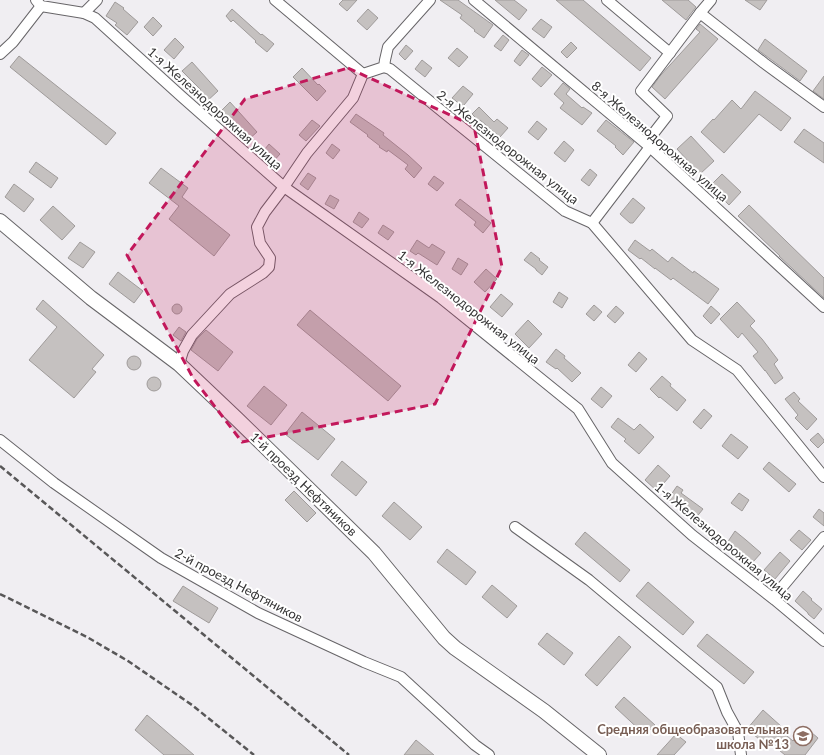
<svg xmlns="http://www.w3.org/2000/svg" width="824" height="755" viewBox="0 0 824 755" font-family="Lato,sans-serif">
  <rect width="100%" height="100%" fill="#f0eef2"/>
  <g fill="#c5c1c0" stroke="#9f9b9a">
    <path d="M343,0h14l-10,11 -8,-7z"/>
    <path d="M440,0h18l35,25 -9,13 -10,-7 1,-1 -15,-12 2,-3z"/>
    <path d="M495,0h19l13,10 -8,10z"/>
    <path d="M556,0h27l68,58 -11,13z"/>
    <path d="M662,0h26l8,7 -10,13z"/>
    <path d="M745,0h22l-7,10z"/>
    <path d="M115,2l9,6 -1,1 15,13 -11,13 -12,-10 2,-2 -11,-7z"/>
    <path d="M232,9l29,26 1,-1 12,10 -7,8 -12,-10 1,-1 -23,-21 -2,2 -5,-6z"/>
    <path d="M368,9l10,9 -11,12 -10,-9z"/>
    <path d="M153,17l9,9 -9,10 -9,-9z"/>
    <path d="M541,19l11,8 -8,11 -12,-9z"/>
    <path d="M700,24l18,15 -53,60 -13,-12 8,-11 40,-44 -4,-3z"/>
    <path d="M503,35l6,5 -8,11 -7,-5z"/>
    <path d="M175,38l9,9 -10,12 -10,-9z"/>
    <path d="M765,39l42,32 -7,10 -42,-31z"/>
    <path d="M571,42l6,6 -10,10 -6,-6z"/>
    <path d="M406,45l7,6 -8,9 -6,-6z"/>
    <path d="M457,48l11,9 -9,10 -11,-9z"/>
    <path d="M522,50l7,5 -9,11 -6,-5z"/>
    <path d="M19,56l97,77 -10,12 -96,-78z"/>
    <path d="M422,60l10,8 -7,9 -10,-8z"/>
    <path d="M192,62l26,29 -12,11 -9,-9 4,-3 -19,-19z"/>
    <path d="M542,67l10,8 -11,12 -9,-8z"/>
    <path d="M302,68l16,17 1,-1 7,7 -9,10 -24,-24z"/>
    <path d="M824,76v23l-11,-8z"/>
    <path d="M563,83l7,6 -4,5 16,14 1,-1 9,6 -10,12 -22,-17 4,-5 -10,-9z"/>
    <path d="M463,86l10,8 -9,11h-3l-9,-7z"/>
    <path d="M755,91l36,27 -10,13 -22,-17 -35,39 -23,-21 12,-13 1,1 18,-20 9,9z"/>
    <path d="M230,102l27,30 -10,9 -28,-28z"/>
    <path d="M479,107l15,15 3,-3 11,9 -8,9 -20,-17 -1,1 -7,-7z"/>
    <path d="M356,114l28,19 -1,2 25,20 14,13 -8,10 -9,-9 3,-4 -20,-15 -1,2 -8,-5 1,-1 -13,-10 1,-1 -18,-13z"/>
    <path d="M312,120l8,6 -14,15 -7,-6z"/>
    <path d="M606,120l28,22 -11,13 -8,-8 1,-1 -19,-15z"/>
    <path d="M537,121l10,8 -9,11 -10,-8z"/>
    <path d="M804,129l20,14v20l-30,-21z"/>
    <path d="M691,136l23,25 -14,13 -23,-25z"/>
    <path d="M564,141l10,9 -9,12 -11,-9z"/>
    <path d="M269,144l11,10 -8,9 -11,-9z"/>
    <path d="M332,144l8,6 -7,9 -7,-6z"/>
    <path d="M36,162l22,16 -7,10 -22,-16z"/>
    <path d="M161,168l27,20 -6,9 48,38 -16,21 -45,-37 10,-13 -30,-23z"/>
    <path d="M590,169l7,6 -8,11 -8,-6z"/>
    <path d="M308,173l8,5 -8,12 -8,-6z"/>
    <path d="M722,174l19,18 -12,13 -19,-19z"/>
    <path d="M434,176l10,7 -7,8 -9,-7z"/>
    <path d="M14,184l20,15 -10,13 -19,-15z"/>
    <path d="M330,195l9,5 -5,9 -9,-5z"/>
    <path d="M633,198l12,10 -12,15h-3l-10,-9z"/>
    <path d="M460,199l31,24 -8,10 -9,-8 2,-3 -21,-17z"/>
    <path d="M749,205l75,73v20l-29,-27 -16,-15h1l-42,-40z"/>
    <path d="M53,206l22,20 -13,14 -22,-20z"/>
    <path d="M359,212l10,7 -7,9 -9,-6z"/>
    <path d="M383,225l11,7 -6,8 -10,-7z"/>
    <path d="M417,240l12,8 3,-4 13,8 -8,13 -19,-12 -2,2 -6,-4z"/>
    <path d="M635,240l15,11 2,-2 16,13 4,-5 21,16 1,-2 25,18 -11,15 -35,-26 -2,2 -16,-12v1l-14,-11 -1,1 -12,-9z"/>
    <path d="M80,242l15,10 -12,16 -15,-10z"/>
    <path d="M531,252l9,7 -1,1 9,7 -6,8 -6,-5v-1l-12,-9z"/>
    <path d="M458,258l10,6 -7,11 -9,-6z"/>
    <path d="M486,269l11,10 -12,13 -11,-10z"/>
    <path d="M118,272l25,19 -9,12 -25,-19z"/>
    <path d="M559,292l9,6 -6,10 -9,-6z"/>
    <path d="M501,294l12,10 -11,13 -12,-10z"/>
    <path d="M43,300l61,55 -12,14 4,3 -22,26 -45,-38 28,-33 -21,-18z"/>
    <path d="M737,302l18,19 -5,5 12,13 16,21 -4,4 9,14 -8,6 -10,-14v1l-12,-15 5,-4 -16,-19 -4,5 -18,-19z"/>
    <circle cx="177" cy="309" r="5"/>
    <path d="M594,305l8,7 -8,9 -8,-7z"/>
    <path d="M616,306l8,7 -9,10 -8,-7z"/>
    <path d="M711,306l9,8 -9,10 -8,-8z"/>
    <path d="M310,310l91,76 -13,15 -91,-76z"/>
    <path d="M528,320l14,14 -13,14 -14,-14z"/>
    <path d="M179,327l7,5 -5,9 -8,-6z"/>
    <path d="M206,330l27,22 -15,19 -27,-21 6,-11z"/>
    <path d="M556,349l9,7 -1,2 17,15 -9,9 -15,-14 -1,1 -10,-7z"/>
    <path d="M639,352l8,7 -11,13 -8,-7z"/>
    <circle cx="134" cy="363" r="7"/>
    <path d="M662,376l9,8 -1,2 16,14 -9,11 -17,-14 -1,1 -9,-9z"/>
    <circle cx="154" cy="384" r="7"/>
    <path d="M264,386l23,19 -16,20 -24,-19z"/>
    <path d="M601,387l11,9 -10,12 -11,-9z"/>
    <path d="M794,392l6,7 -2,2 19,18 -10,11 -12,-12 3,-3 -13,-16z"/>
    <path d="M704,409l8,7 -11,13 -8,-7z"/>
    <path d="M302,412l33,27 -17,21 -33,-26z"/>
    <path d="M618,418l16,12 6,-6 14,13 -15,17 -15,-13 2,-2 -15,-12z"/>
    <path d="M818,433l6,7v2l-6,6 -8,-8z"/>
    <path d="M731,434l17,13 -10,12 -16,-13z"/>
    <path d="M342,461l25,21 -11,14 -25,-21z"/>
    <path d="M769,462l27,22 -7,8 -26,-23z"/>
    <path d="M658,465l12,11 -13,15 -12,-11z"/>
    <path d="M677,486l6,4 -2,3 22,16 -8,10 -27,-20z"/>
    <path d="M294,491l22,22 -9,9 -22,-22z"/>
    <path d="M739,493l10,7 -7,11 -11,-8z"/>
    <path d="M394,502l28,25 -12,13 -28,-24z"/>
    <path d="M819,509l5,4v13l-11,-9z"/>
    <path d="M799,530l12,10 -9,10 -12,-10z"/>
    <path d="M735,531l11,9 15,13 -8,9 -15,-12 -11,-7z"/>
    <path d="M585,532l45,38 -10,12 -45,-38z"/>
    <path d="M447,549l29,23 -10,13 -29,-23z"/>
    <path d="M780,552l10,9 -15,18 -11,-9z"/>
    <path d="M648,582l46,40 -11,13 -47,-39z"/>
    <path d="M492,585l25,21 -10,12 -25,-21z"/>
    <path d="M183,586l35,22 -9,15 -36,-22z"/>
    <path d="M803,591l9,8 -1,1 11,9 -8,10 -6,-5v-1l-13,-12z"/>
    <path d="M547,633l26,20 -9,12 -26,-21z"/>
    <path d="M707,634l47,38 -10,12 -47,-38z"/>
    <path d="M619,636l12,11 -34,39 -12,-11z"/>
    <path d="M624,697l31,28 -10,10 -30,-28z"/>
    <path d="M763,710l19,17 -2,3 13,11 12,-14 13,11 -13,17h-20l-17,-14 -3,3 -18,-15z"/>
    <path d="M147,715l47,40h-30l-29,-25z"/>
    <path d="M676,734l10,8 -12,13h-17z"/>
    <path d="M416,740l18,15h-30z"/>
  </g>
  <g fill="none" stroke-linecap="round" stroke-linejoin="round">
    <g stroke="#676568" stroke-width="12">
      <g id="street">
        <path d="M36,0l5,6 43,7 11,5 86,78 103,91 157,111 137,111 34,54 80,72 83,65 49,41"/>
        <path d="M275,0l88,74"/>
        <path d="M474,0l176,147 174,160"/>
        <path d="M607,0l63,53"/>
        <path d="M84,13l13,-13"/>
        <path d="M700,13l64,50 60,44"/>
        <path d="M0,54l13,-12 28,-36"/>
        <path d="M384,67l6,2 175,142 27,12 100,117 45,30 87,107"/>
        <path d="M646,143l21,-27 -26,-25 59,-78 11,-13"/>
        <path d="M592,223l58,-76"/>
        <path d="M179,364l4,-13 9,-16 38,-41 33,-21 6,-6 1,-9 -10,-15 -3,-16 8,-15 19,-25 23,-34 46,-55 10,-24 21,-7 1,-7 3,-13 42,-47"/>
        <path d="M0,440l54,43 107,75 97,55 106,49 37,15 74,68 14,10"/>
        <path d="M515,527l74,53 128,107 10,25 11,20 3,23"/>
        <path d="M773,598l51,-61"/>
      </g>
    </g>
    <g stroke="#676568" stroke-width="16">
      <path id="secondary" d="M0,221l91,77 88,66 58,55 137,134 70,85 11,10 89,63 55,44"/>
    </g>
    <use href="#street" stroke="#fff" stroke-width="10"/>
    <use href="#secondary" stroke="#fff" stroke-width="14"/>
    <g stroke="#585758" stroke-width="2.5" stroke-dasharray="6 3" stroke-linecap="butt">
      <path d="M0,466l349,289"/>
      <path d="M0,594l87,43 41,24 64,44 62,50"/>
    </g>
  </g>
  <path fill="#c2185b" fill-opacity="0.2" stroke="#c2185b" stroke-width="3" stroke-dasharray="8 5" stroke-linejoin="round" d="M348,68l126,58 28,141 -67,137 -193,38 -49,-64 -66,-123 118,-156z"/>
  <defs>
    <g id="school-ring" transform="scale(1)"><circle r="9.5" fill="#fff" stroke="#8d6e63" stroke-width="1.5"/><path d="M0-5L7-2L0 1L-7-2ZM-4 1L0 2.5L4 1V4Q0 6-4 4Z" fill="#8d6e63"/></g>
  </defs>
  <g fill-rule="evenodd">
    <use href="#school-ring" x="803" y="736"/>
  </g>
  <g text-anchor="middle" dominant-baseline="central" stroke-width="4" stroke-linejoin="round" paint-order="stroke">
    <g font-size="13" fill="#353435" stroke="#fff">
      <text transform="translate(215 108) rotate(42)">1-я Железнодорожная улица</text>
      <text transform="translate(660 141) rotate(41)">8-я Железнодорожная улица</text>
      <text transform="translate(508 147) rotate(38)">2-я Железнодорожная улица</text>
      <text transform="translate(469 307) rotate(38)">1-я Железнодорожная улица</text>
      <text transform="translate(304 484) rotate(44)">1-й проезд Нефтяников</text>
      <text transform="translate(724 541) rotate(40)">1-я Железнодорожная улица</text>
      <text transform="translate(239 585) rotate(28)">2-й проезд Нефтяников</text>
    </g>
    <g font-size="13" font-weight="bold" fill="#785e54" stroke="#fff" text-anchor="end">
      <text x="789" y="729">Средняя общеобразовательная<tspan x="789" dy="15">школа №13</tspan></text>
    </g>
  </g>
</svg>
